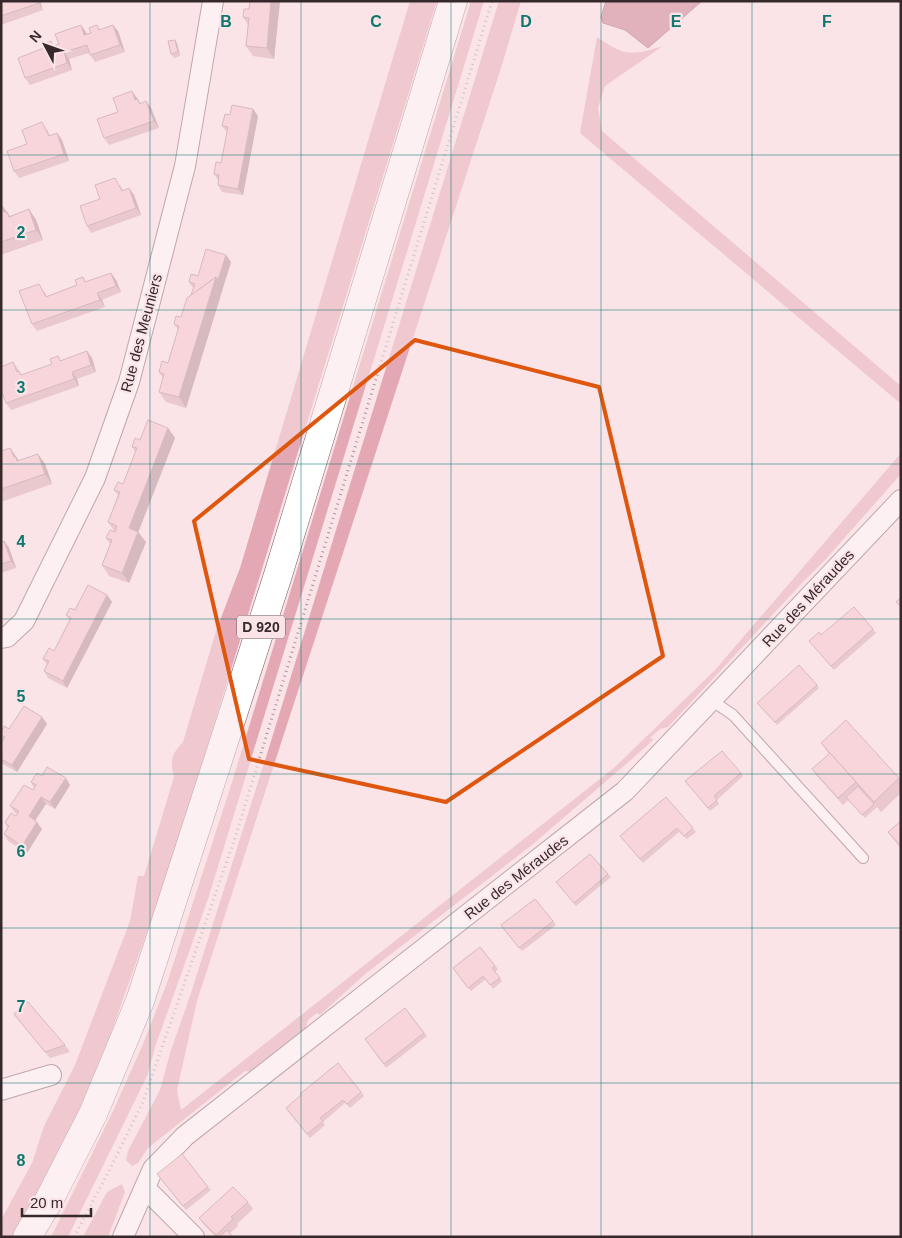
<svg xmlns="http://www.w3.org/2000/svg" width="902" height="1238" viewBox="0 0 902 1238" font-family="Arial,sans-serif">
  <rect width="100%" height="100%" fill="#fae4e8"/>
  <g fill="#e4a8b4">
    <path d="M410,1h27l-265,860 -62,175 -34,81 -61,120h-14v-17l31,-57 12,-37 31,-61 55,-144 8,-45h6l30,-99c-4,-17 -3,-22 9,-35l33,-111 24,-63z"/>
    <path d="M471,1h13l-276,898 -53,148 -7,27 -80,163h-17l63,-128 29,-65 24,-61 66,-204z"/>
    <path d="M499,1h22l-19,64 -305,936 -20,89 4,20 434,-343 100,-97 186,-217v21l-76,86 -22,22 -135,145 -8,2 -10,9 4,1 -14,13 -108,93 -168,130 -44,40 -3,-2 -9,7 -2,8 -56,44 -5,-1 -97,77 -10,15 -6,3 -6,-6 2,-9 32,-61 11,-40 19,-54 77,-242z"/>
    <path d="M597,37c27,19 34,19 66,9l-58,40 -7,22 4,23 299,255v18l-321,-271z"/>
    <path d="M122,1184l3,8 -17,45h-25l24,-45z"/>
  </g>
  <path fill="#c67688" stroke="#9b5f6c" d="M606,1h96l-54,47 -23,-18 -22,-7 -2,-6z"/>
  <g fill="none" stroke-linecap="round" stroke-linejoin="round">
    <g stroke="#7b5c62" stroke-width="12">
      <path id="lane" d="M711,700l22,15 130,143"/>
    </g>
    <g stroke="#7b5c62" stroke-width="22">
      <g id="street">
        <path d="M1,638l6,-1 17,-16 71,-143 34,-96 56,-216 28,-165"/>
        <path d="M1,1090l50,-15"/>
        <path d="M145,1188l49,49"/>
        <path d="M123,1237l30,-68 32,-33 440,-345 276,-291"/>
      </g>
    </g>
    <g stroke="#7b5c62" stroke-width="29">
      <path id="primary" d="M27,1237l22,-37 44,-86 47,-113 138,-426 175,-574"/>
    </g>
    <path stroke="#a9969a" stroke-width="3" stroke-dasharray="1 4" stroke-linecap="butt" d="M74,1237l36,-68 33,-67 92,-264 257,-837"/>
    <use href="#lane" stroke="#fff" stroke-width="10"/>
    <use href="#street" stroke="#fff" stroke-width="20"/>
    <use href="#primary" stroke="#fff" stroke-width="28"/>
  </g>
  <g fill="#d4a7af">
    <path d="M1,1h39l3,9 -42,15z"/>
    <path d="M250,1h30l-6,58 -21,-3 -7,-10 2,-21 -5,-8 6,-8z"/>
    <path d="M100,29l18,2 7,21 -30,10 -6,-9 -20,6 3,11 -42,15 -5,-7 29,-32 32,-14v2z"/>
    <path d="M177,43l3,13 -6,2 -3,-4z"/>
    <path d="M137,98l4,6 5,-3 5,7 8,20 -50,17 -5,-7 14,-26z"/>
    <path d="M253,109l5,7 -15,79 -21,-3 -4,-7v-5l-4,-6 7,-11 6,-31 -5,-6 8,-11z"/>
    <path d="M47,129l3,7 7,-3 5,7 7,21 -50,17 -5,-7 13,-27z"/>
    <path d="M120,185l3,6 11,4 7,20 -50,18 -4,-7 13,-27z"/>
    <path d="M1,204l9,12 19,-7 7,11 7,20 -42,15z"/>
    <path d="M226,255l5,7 -45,146 -20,-6 -7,-10 4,-14 -4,-6 9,-9 10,-33 -4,-6 7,-7 10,-22 2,-7 -4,-6z"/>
    <path d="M111,273l5,7 5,12 -19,8 3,7 -68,24 -5,-7 12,-33 3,5z"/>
    <path d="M92,358l4,14 -19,7 2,7 -68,24 -5,-7 7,-41 9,13z"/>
    <path d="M168,428l7,10 -37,94 8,10 -17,41 -20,-7 -7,-11 8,-21 -4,-6 9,-6 -7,-10 10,-27 -4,-5 9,-6 12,-32 -3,-5 8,-7z"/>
    <path d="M10,448l9,13 19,-7 7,10 7,20 -51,18v-51z"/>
    <path d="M4,541l5,7 7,20 -15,5v-31z"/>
    <path d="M107,595l5,7 -45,86 -19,-10 -4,-7 3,-7 -4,-5 11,-8 16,-31 -4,-5z"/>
    <path d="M873,629l3,4 -42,37 -25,-29 12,-6z"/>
    <path d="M817,685l2,3 -42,37 -20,-22z"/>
    <path d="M42,717l5,7 -30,48 -16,-9v-20l2,-4 -2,-3v-4z"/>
    <path d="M821,743l78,35 2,3v12l-20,19 -4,-5 -12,11 -17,-18 -5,5 -26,-29 -5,-7 17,-15z"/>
    <path d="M741,773l2,3 -26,24 2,4 -9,7 -25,-30z"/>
    <path d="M42,776l28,9 -15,24 -9,-5 -11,17 7,8 -15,24 -19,-12 -4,-7 4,-6 -3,-5 11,-7 2,-2 -3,-1 -5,-7 23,-16 1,-2 -3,-6z"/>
    <path d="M666,797l30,35 -9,7 -8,-7 -36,31 -23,-27z"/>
    <path d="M901,821v28l-13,-17z"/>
    <path d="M608,874l3,3 -35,29 -20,-24z"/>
    <path d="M553,921l3,4 -34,26 -19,-22z"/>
    <path d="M480,947l18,22 -3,3 7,9 -9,8 -7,-10 -15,12 -18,-23z"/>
    <path d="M405,1008l22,28 -41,32 -21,-29z"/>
    <path d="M14,1014l51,31 5,7 -20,6 -31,-37z"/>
    <path d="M361,1092l3,4 -14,12 -5,-5 -22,19 2,3 -15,13 -22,-27z"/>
    <path d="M160,1178l48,9 3,3 -25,20z"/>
    <path d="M248,1202l5,7 -16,15 1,2 -8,7 3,4h-17l-12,-12 -5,-7z"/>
  </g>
  <g fill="#ad888f">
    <path d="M38,1h2l3,9 -4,-7z"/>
    <path d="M271,1h9l-6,58 -7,-11z"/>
    <path d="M81,25l5,7 3,10 -5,-7z"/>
    <path d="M113,25l5,6 7,21 -5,-7z"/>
    <path d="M175,40l2,3 3,13 -2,-4z"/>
    <path d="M64,52l5,7 3,11 -5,-7z"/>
    <path d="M132,91l5,7 5,8 -7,-6z"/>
    <path d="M146,101l5,7 8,20 -5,-7z"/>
    <path d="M253,109l5,7 -15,79 -5,-6z"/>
    <path d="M57,133l5,7 7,21 -5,-7z"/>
    <path d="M129,188l5,7 7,20 -5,-7z"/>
    <path d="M1,204l13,18 -10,-10z"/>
    <path d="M29,209l7,11 7,20 -7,-10z"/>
    <path d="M226,255l5,7 -45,146 -7,-11 37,-120z"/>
    <path d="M111,273l5,7 5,12 -5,-6z"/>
    <path d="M97,293l5,7 3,7 -5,-7z"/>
    <path d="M87,351l5,7 4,14 -5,-7z"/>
    <path d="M72,372l5,7 2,7 -5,-7z"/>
    <path d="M168,428l7,10 -39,100 -7,-10z"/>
    <path d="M10,448l7,10 6,9 -9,-10z"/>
    <path d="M38,454l7,10 7,20 -7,-10z"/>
    <path d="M138,532l8,10 -17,41 -7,-10z"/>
    <path d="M4,541l5,7 7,20 -5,-7z"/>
    <path d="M107,595l5,7 -45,86 -4,-7z"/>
    <path d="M42,717l5,7 -30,48 -5,-7z"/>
    <path d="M66,778l4,7 -15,24 -5,-7z"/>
    <path d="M41,797l5,7 -13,19 -4,-7z"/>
    <path d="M37,822l5,7 -15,24 -5,-7z"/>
  </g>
  <g fill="#f7c2cc" stroke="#ad888f">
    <path d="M1,1h37l1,2 -38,13z"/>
    <path d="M250,1h21l-4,47 -21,-2 3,-28 -6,-1 1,-8h5z"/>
    <path d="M81,25l3,10 7,-2 -2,-5 8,-3 2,5 14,-5 7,20 -30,10 -3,-10 -23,7 3,11 -42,15 -7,-20 26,-10 -1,-4 8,-3 2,5 6,-2 -4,-10z"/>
    <path d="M175,40l3,12 -7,2 -3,-13z"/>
    <path d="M132,91l3,9 2,-1 3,5 6,-3 8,20 -50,17 -7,-19 21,-7 -5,-14z"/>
    <path d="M232,105l21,4 -15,80 -20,-4 1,-10 -5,-1 2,-12 5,1 7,-36 -6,-1 3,-12 5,1z"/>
    <path d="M42,122l7,14 8,-3 7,21 -50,17 -7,-20 20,-7 -5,-14z"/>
    <path d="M115,178l7,13 7,-3 7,20 -49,18 -7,-20 20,-7 -5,-14z"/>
    <path d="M1,204l3,8h3l2,5 20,-8 7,21 -35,12z"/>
    <path d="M206,249l20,6 -8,25 -2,-3 -25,18 4,-11 -6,-2 2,-8 7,2z"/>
    <path d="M111,273l5,13 -19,7 3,7 -68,24 -13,-33 20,-7 7,13 31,-12 -2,-5 8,-3 2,5z"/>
    <path d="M216,277l-37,120 -20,-5 5,-18 -5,-2 3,-11 6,2 11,-37 -5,-2 2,-8 5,1 6,-19z"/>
    <path d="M87,351l4,14 -19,7 2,7 -68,24 -5,-13v-23l12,-5 4,10 2,-1 2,4 31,-11 -2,-5 8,-3 2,5z"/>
    <path d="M148,420l20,8 -39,100 9,4 -16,41 -20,-8 10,-25 -6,-2 4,-8 5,2 2,-6 -9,-4 12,-30 -6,-2 4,-8 5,2 14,-36 -5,-1 3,-9 5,2z"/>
    <path d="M10,448l4,9h2l1,4 21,-7 7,20 -44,15v-38z"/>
    <path d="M4,541l7,20 -10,3v-22z"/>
    <path d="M88,585l19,10 -44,86 -19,-10 5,-10 -6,-2 6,-11 5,3 17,-33 -5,-3 4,-7 5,2z"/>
    <path d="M901,597v10l-5,-5z"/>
    <path d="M854,607l19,22 -42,37 -22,-25 10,-9 2,3z"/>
    <path d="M799,665l18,20 -42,37 -18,-19z"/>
    <path d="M24,706l18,11 -30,48 -11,-6v-16l4,-6 -4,-2v-3l3,-6 5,3z"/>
    <path d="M846,720l53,58 -25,24 -53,-59z"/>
    <path d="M722,751l19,22 -27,23 3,4 -9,8 -23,-27z"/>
    <path d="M830,753l26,29 -18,16 -26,-29z"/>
    <path d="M47,767l19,11 -16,24 -9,-5 -12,19 8,6 -15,24 -18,-12 5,-8 -4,-3 6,-10 5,3 3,-5 -9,-5 14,-21 9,5 3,-5 -5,-3 6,-9 5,3z"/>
    <path d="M858,786l16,18 -12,11 -16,-18z"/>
    <path d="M666,797l27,31 -9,8 -7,-8 -37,31 -20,-23z"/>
    <path d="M901,821v25l-13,-14z"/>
    <path d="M590,854l18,20 -34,29 -18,-21z"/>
    <path d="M535,899l18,22 -34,27 -18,-23z"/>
    <path d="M480,947l15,19 -3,2 8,10 -10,7 -7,-9 -15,12 -15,-20z"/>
    <path d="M28,1002l37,43 -20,7 -31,-38z"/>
    <path d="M405,1008l19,25 -40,31 -19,-25z"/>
    <path d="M338,1063l23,29 -14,12 -4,-4 -23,18 3,3 -16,13 -21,-26 15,-13 -1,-1z"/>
    <path d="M182,1154l26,33 -25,19 -26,-32z"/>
    <path d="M233,1187l15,15 -17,15 2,2 -17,16 -17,-17z"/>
    <path d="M227,1230l6,7h-14z"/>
  </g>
  <path d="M0 0H902V1238H0ZM415,340l184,47 64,269 -217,146 -197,-43 -55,-238z" fill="#fae4e8" fill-opacity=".55" fill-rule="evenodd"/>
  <path fill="none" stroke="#df570e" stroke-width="4" stroke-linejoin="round" d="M415,340l184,47 64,269 -217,146 -197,-43 -55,-238z"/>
  <path fill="none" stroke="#0f766e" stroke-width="1" stroke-opacity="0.55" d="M150,1v1236M301,1v1236M451,1v1236M601,1v1236M752,1v1236M1,155h900M1,310h900M1,464h900M1,619h900M1,774h900M1,928h900M1,1083h900"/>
  <g text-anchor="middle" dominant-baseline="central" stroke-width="4.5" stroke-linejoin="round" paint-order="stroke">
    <rect fill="#fae4e8" stroke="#716164" stroke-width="1" x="237" y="615.5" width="48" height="23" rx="4"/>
    <g font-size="14" font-weight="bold" fill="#36292b">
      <text x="261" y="627">D 920</text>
    </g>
    <g font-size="15" fill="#36292b" stroke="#fae4e8">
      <text transform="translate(141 333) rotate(-75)">Rue des Meuniers</text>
      <text transform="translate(808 598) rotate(-47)">Rue des Méraudes</text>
      <text transform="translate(516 877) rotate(-38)">Rue des Méraudes</text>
    </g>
  </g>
  <g font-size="16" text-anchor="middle" font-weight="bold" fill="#0f766e" stroke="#fae4e8" stroke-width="4.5" stroke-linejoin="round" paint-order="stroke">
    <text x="226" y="27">B</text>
    <text x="376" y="27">C</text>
    <text x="526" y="27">D</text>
    <text x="676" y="27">E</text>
    <text x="827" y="27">F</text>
    <text x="21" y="238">2</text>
    <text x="21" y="393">3</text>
    <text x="21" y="547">4</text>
    <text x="21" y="702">5</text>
    <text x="21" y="857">6</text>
    <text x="21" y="1012">7</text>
    <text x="21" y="1166">8</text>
  </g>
  <rect width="902" height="1238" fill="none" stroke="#36292b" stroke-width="5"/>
  <g transform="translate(45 45) rotate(311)" stroke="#fae4e8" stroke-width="4" paint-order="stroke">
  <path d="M0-4L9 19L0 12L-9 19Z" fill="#36292b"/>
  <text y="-8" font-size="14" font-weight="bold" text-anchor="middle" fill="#36292b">N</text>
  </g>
  <path d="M22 1208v8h69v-8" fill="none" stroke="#36292b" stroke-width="2.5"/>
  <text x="30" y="1208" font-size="15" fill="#36292b" stroke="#fae4e8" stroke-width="4" paint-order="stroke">20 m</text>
</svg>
